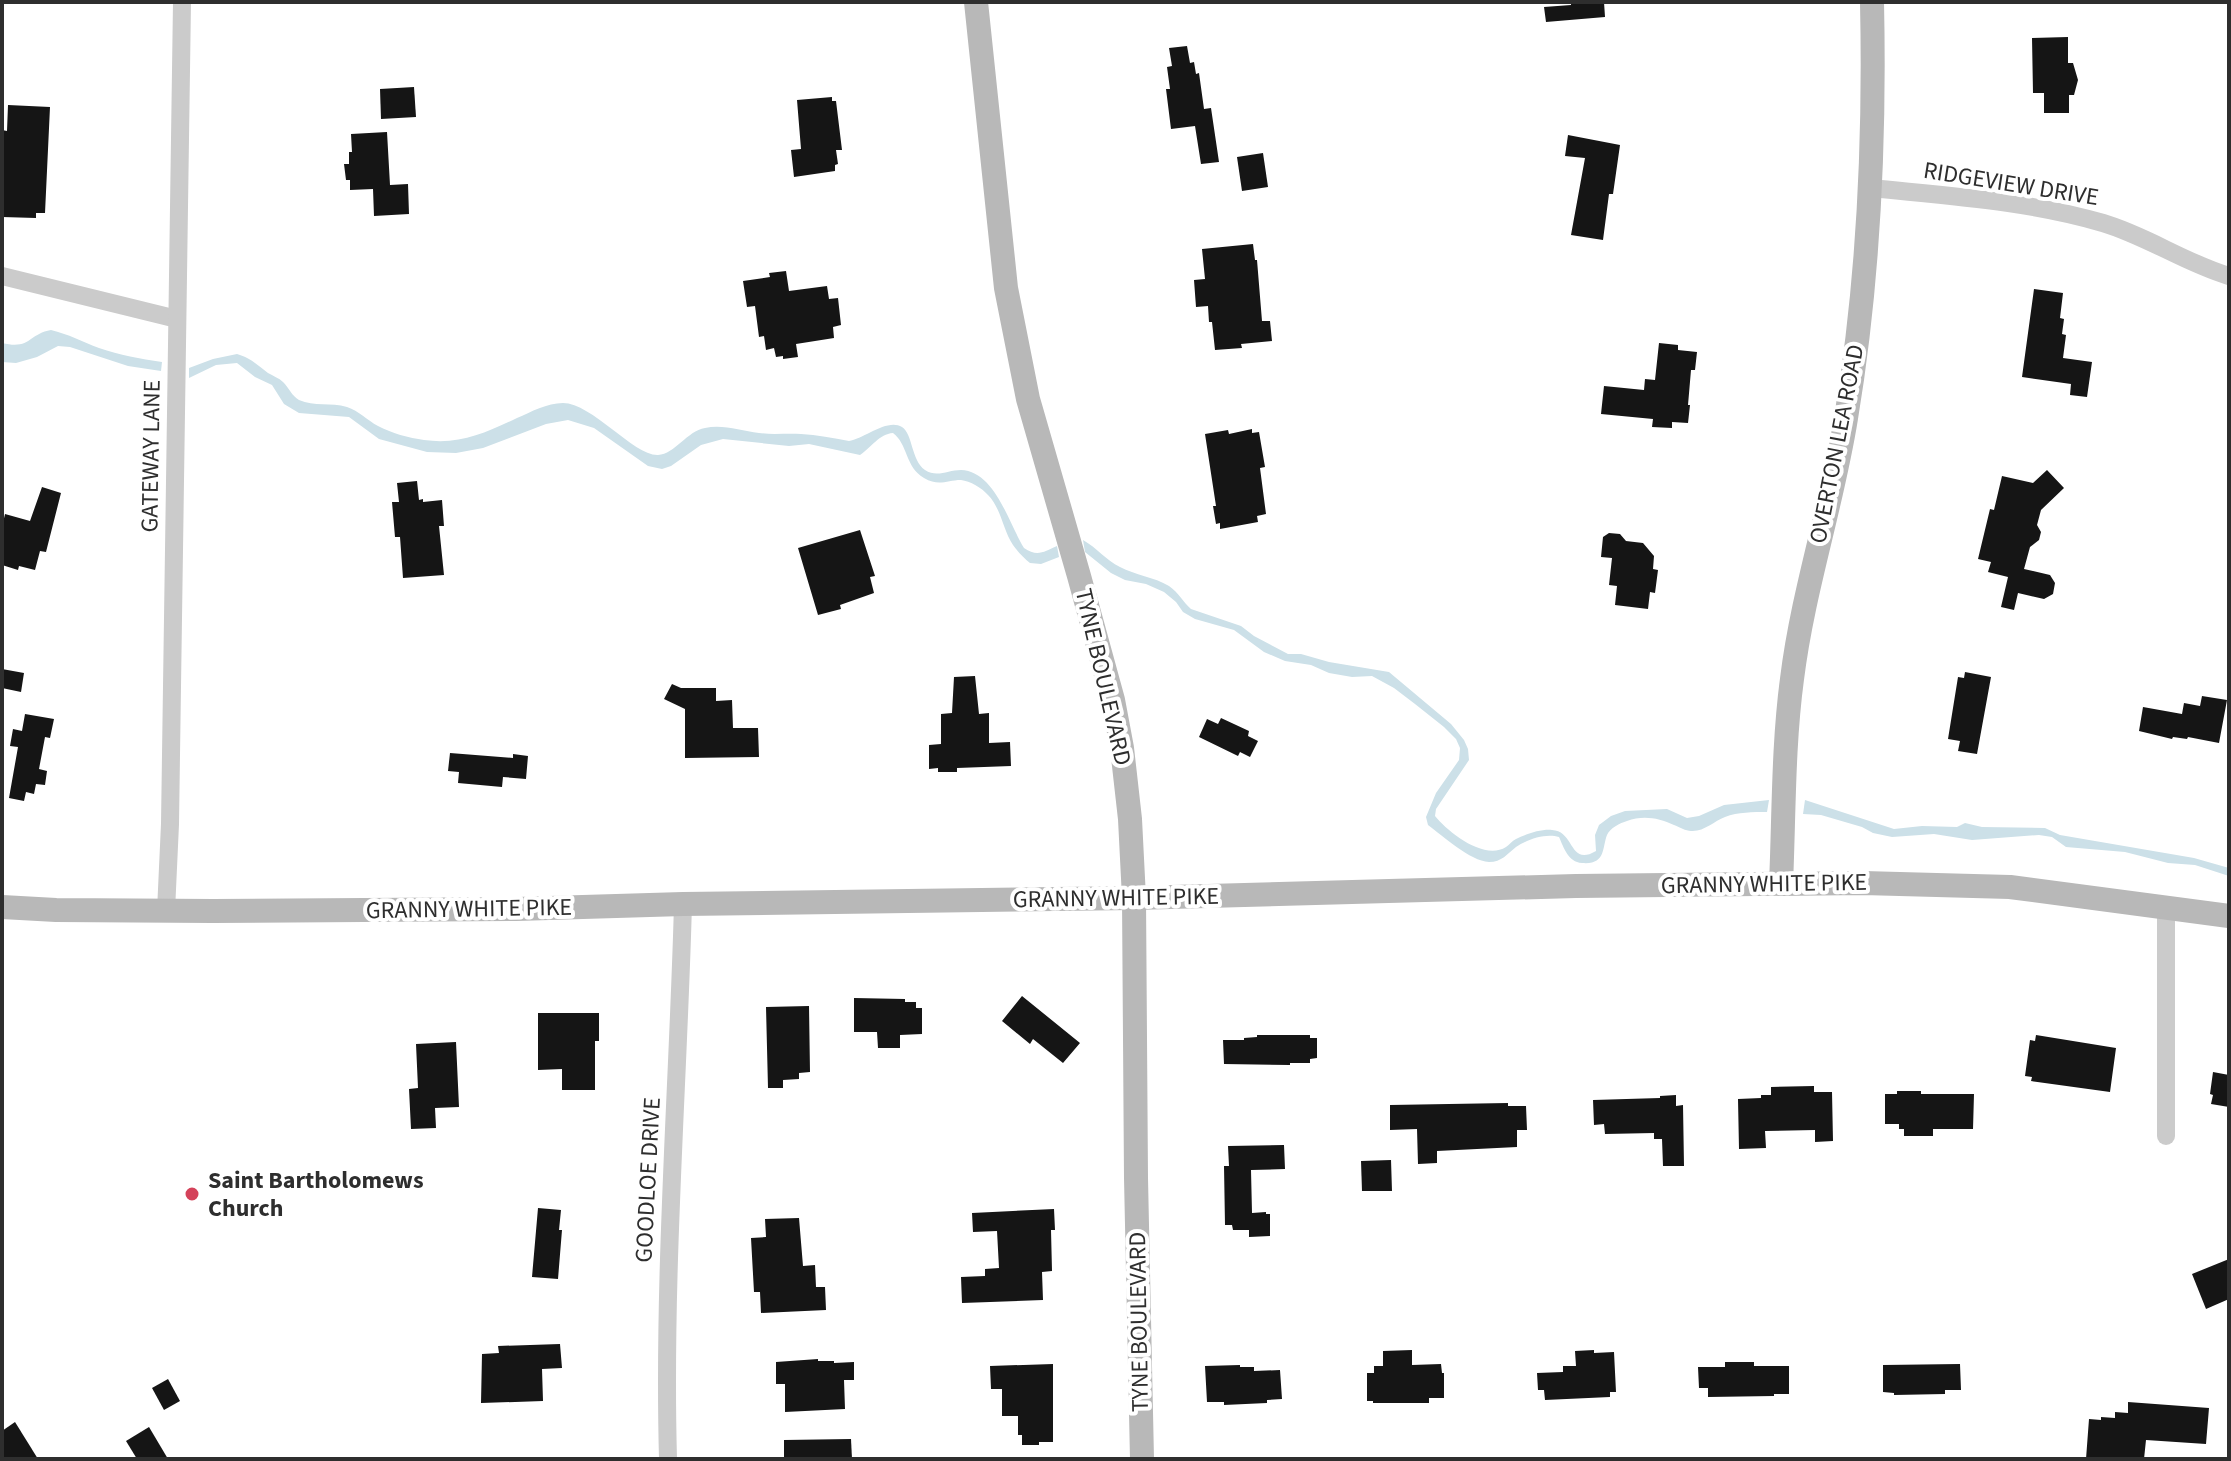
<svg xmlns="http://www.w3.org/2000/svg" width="2231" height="1461" viewBox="0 0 2231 1461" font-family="'Source Sans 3',sans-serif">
  <rect width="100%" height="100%" fill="#fff"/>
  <g fill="#cce0e8">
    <path d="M51,330c17,4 32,12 48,18 21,7 41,11 63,14l-1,9 -33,-5 -58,-19 -12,-1 -21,11 -21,6 -14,-1v-19c29,7 26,-9 49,-13z"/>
    <path d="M237,354c14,4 20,11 31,19 5,3 11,5 15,9 6,6 9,14 16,18 15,7 32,2 48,7 12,4 20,13 31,19 13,7 31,12 46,14 36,5 61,-7 93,-22 14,-6 30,-15 46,-15 29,0 71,53 95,52 17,-1 29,-24 47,-27 18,-4 36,3 54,5 14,2 28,0 42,1 16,1 32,4 48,7 15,-2 38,-23 53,-14 11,7 9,33 23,43 12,8 23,0 36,0 34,1 48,54 63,78 13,9 20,4 33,-2l2,11 -18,7 -11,-1c-6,-5 -12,-11 -17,-18 -10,-15 -12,-37 -25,-50 -6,-7 -18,-14 -27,-15 -14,0 -22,7 -37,-2 -19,-11 -16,-34 -31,-45 -14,1 -21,14 -33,22l-51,-11 -20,2 -66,-7 -22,6 -30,21 -9,3 -14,-3 -54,-38 -26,-8 -22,4 -63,24 -27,5 -29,-1 -48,-13 -30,-22 -50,-4 -15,-9 -12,-19 -17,-8 -18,-14 -21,2 -27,13v-10l24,-9z"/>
    <path d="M1083,540c14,8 23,20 37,27 15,8 34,10 49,19 10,7 14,16 22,23l50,17 13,10 34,18h13l28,8 60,10 62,52 13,16 4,9 1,11 -33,49 -1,7c13,16 49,45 71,31 3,-2 6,-6 10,-8 10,-5 25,-10 36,-9 23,1 17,37 44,21l-1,-16 4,-10 12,-9 14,-5 42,-2 20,9 12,-2 25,-11 45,-5 -2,12c-14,0 -29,0 -42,5 -11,4 -21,15 -34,14 -5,0 -12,-4 -17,-6 -15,-7 -31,-10 -47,-4 -7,2 -17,7 -20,14 -5,13 -1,30 -25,28 -14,-1 -18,-15 -23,-26 -13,-4 -31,2 -43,10 -9,7 -14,15 -27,15 -19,-1 -46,-26 -61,-37l-2,-8 10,-24 23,-33 1,-12 -4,-9 -12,-12 -29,-23 -21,-16 -22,-12 -20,1 -23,-4 -18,-8 -26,-4 -21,-9 -30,-22 -39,-11 -12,-7 -7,-10 -12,-10 -18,-8 -21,-4 -14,-7 -26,-21z"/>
    <path d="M1805,800l89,29 28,-3 35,1 8,-4 17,4 63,1 15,7 134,23 35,10v8l-34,-11 -27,-2 -43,-11 -59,-5 -14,-10 -13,-2 -67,5 -38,-6 -42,3 -19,-4 -11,-6 -41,-12 -18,-1z"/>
  </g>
  <g fill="#151515">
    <path d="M1571,2h33l1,15 -59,5 -2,-15 27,-2z"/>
    <path d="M2068,37v26h5l5,17 -4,15h-5v18h-25v-20h-11l-1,-55z"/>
    <path d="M1187,46l3,17 4,-1 2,12 3,-1 5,36 7,-1 8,54 -18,2 -6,-38 -24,3 -5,-40h4l-3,-22 5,-1 -3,-18z"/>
    <path d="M414,87l2,30 -35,2 -1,-30z"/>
    <path d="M832,97v4h4l6,49h-6l2,14 -3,1v6l-41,6 -3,-27 10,-1 -4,-49z"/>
    <path d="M8,105l42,2 -5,106h-9v5l-34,-1v-87l5,1z"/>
    <path d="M387,132l3,53 18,-1 1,30 -35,2 -1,-27 -23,1v-10h-4l-2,-16h5v-12h3l-1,-18z"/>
    <path d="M1568,135l52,10 -7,49h-4l-6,46 -32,-5 14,-77 -20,-2z"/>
    <path d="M1263,153l5,34 -26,4 -5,-34z"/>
    <path d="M1253,244l2,16h2l5,61h8l2,20 -31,3 1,4 -27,2 -3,-28h-3l-1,-16 -12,1 -2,-27 11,-1 -3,-30z"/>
    <path d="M786,271l3,20 38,-5 2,13 9,-1 3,27 -8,2 1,11 -38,6 2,13 -15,2v-3l-7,1 -2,-9 -8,2 -2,-14 -5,1 -4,-31 -8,1 -4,-26 27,-4 -1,-4z"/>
    <path d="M2034,289l29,4 -3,25 4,1 -2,15 4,1 -3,23 29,4 -5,35 -17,-2 1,-11 -49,-7z"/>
    <path d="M1659,343l19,2v5l19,2 -2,18h-4l-3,35h2l-2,18 -16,-1v6l-20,-1 1,-8 -52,-5 3,-28 40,4 1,-11 10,1z"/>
    <path d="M1252,429v4l7,-1 6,35 -5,1 6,46 -9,2 1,6 -38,7v-6l-4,1 -3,-18h3l-11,-72 23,-4 1,4z"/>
    <path d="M2047,470l17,18 -23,22 -4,15 4,7 -2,8 -9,7 -6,22 26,6 5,8 -2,11 -9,5 -26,-6 -4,17 -13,-3 7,-30 -20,-5 3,-10 -13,-3 12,-50 4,1 8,-34 31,7z"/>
    <path d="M417,481l2,19 4,-1v3l19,-2 2,26h-5l5,49 -41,3 -3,-41h-5l-3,-35h7l-2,-19z"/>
    <path d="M42,487l19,6 -15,59 -6,-1 -5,19 -16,-4 -1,4 -16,-5v-38l3,-13 25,7z"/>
    <path d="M860,530l15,46 -5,1 4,16 -34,12 1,4 -23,6 -20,-67z"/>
    <path d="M1609,533l11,1 6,7 17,2 11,13 -1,13 5,1 -3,23 -5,-1 -2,17 -33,-4 2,-19 -8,-1 3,-27 -11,-1 2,-20z"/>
    <path d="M2,669l22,4 -3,19 -19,-4z"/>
    <path d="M1965,672l26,5 -14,77 -19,-3 2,-10 -12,-2 10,-62 6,1z"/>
    <path d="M975,676l4,38 10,-1v30l21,-1 1,24 -54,2v4h-19v-4l-9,1v-24l12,-1v-30l11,-1 2,-36z"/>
    <path d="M672,684l9,4h35v13l16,-1 1,28h25l1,29 -74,1v-49l-21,-10z"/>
    <path d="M2202,696l25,4 -8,43 -31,-6 -1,2 -14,-2 -1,2 -33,-8 4,-24 39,7 2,-11 16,3z"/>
    <path d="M25,714l29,5 -4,19 -5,-1 -6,32 8,2 -2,14 -9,-1 -2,10 -8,-2 -2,9 -15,-3 9,-51 -8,-1 3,-17 9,2z"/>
    <path d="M1221,718l28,13 -1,5 10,5 -8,16 -10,-5 -2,4 -39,-19 8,-18 11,5z"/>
    <path d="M450,753l63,5v-4l15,2 -2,23 -23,-2 -1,10 -44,-4 1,-11 -11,-1z"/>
    <path d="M1022,996l58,47 -17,20 -30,-24 -3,5 -28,-23z"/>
    <path d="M854,998l51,1v3h11v6h6v26l-22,1v13h-22l-1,-16h-23z"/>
    <path d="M809,1006l1,66 -11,1v6l-16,1v8h-15l-2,-81z"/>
    <path d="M538,1013h61v28h-4v49h-33v-21l-24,1z"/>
    <path d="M1257,1035h53v3h7v20l-7,1v4h-20v2l-66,-1 -1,-24h21v-2l13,-1z"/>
    <path d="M2036,1035l80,13 -6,44 -79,-11 1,-4 -7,-1 5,-36 5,1z"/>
    <path d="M456,1042l3,65 -24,1 1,20 -25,1 -2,-40 9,-1 -2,-44z"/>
    <path d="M2213,1072l16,3v32l-18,-3 2,-9 -3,-1z"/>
    <path d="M1814,1086v6h18l1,49 -18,1v-12l-50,1 1,17 -27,1 -1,-50 23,-1v-3h10v-8z"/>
    <path d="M1897,1091h24v3h53l-1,35h-40v7h-29v-7h-5v-5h-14v-30h12z"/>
    <path d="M1676,1095v11l7,-1 1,61h-21l-1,-27h-8v-6l-49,1 -1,-10 -10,1 -1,-25 67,-2v-2z"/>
    <path d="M1508,1103v3h18l1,24h-10v17l-80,4v12l-19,1 -1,-35 -27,1v-25z"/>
    <path d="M1284,1145l1,24 -34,1 1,43 14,-1v2h4v22l-21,1v-7h-16l-1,-5h-7l-1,-59h5l-1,-20z"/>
    <path d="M1391,1160l1,31h-30l-1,-30z"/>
    <path d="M538,1208l23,2 -2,20h3l-4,49 -26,-2z"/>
    <path d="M1054,1209l1,21h-4l1,41 -10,1 1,28 -81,3 -1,-26 24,-1v-7l14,-1 -2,-37 -24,1 -1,-19z"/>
    <path d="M799,1218l4,48 12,-1 1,22h9l1,23 -65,3 -1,-21h-6l-3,-54 15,-1 -1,-18z"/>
    <path d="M2229,1259v40l-23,10 -14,-35z"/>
    <path d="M560,1344l2,24 -20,1 1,32 -62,2 1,-49 17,-1 -1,-7z"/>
    <path d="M1412,1350v15l29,-1 1,9h2v25h-15v5h-56v-2h-6v-28h7v-7h9v-15z"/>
    <path d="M1594,1350v3l20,-1 2,40h-6v5l-65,3 -1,-10h-6l-1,-17 26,-1v-6h13l-1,-15z"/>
    <path d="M818,1359v2h16v2l20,-1v18h-10l1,29 -60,3v-28h-9v-22z"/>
    <path d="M1725,1362h29v4h35v28h-15v2l-66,1v-9h-9l-1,-21h27z"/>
    <path d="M1053,1364v78h-14v3h-17v-10h-4v-19h-16v-27h-11l-1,-23z"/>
    <path d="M1960,1364l1,26h-16v4l-51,1v-2l-11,-1v-27z"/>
    <path d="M1240,1365v2h14v4l26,-1 2,29 -15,1v3l-43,2v-3h-17l-2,-36z"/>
    <path d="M168,1379l12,22 -16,9 -12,-22z"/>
    <path d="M2128,1402l81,6 -3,36 -60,-4 -2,19h-58l3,-40 12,1v-3l14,1v-6l13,1z"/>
    <path d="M15,1422l23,37h-36v-28z"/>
    <path d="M149,1427l19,32h-31l-11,-18z"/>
    <path d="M851,1439l1,20h-68v-19z"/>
  </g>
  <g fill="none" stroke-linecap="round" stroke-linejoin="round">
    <g stroke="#cbcbcb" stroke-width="18">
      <path d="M1871,188c77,8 158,13 232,35 44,13 82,40 126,53"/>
      <path d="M2,276l175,43"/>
      <path d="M166,911l4,-87 12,-822"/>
      <path d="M2166,1136v-229"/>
      <path d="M668,1459c-5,-185 10,-370 15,-555"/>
    </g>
    <g stroke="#b8b8b8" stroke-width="24">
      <path d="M976,2l30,286 22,111 51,177 34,124 9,48 8,71 4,79 2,280 6,281"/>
      <path d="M1781,884c3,-68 2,-138 11,-205 11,-89 40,-173 54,-261 23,-138 29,-277 26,-416"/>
      <path d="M2,907l54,3 157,1 303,-2 167,-5 451,-6 442,-12 287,-3 147,4 219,29"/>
    </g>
  </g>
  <circle fill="#d4425a" stroke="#fff" stroke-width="3" cx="192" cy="1194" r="8"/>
  <g text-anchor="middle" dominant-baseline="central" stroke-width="8" stroke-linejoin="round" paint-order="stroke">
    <g font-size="24" fill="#2e2e2e" stroke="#fff">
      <text transform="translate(2011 184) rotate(9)">RIDGEVIEW DRIVE</text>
      <text transform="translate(1837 444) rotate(-79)">OVERTON LEA ROAD</text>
      <text transform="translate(151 456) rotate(-89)">GATEWAY LANE</text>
      <text transform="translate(1103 677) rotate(77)">TYNE BOULEVARD</text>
      <text transform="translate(1764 884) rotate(-1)">GRANNY WHITE PIKE</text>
      <text transform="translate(1116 898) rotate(-1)">GRANNY WHITE PIKE</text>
      <text transform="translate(469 909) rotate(-1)">GRANNY WHITE PIKE</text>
      <text transform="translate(648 1180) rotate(-87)">GOODLOE DRIVE</text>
      <text transform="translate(1139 1322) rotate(-91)">TYNE BOULEVARD</text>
    </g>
    <g font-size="24" font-weight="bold" fill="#2e2e2e" stroke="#fff" text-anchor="start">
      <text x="208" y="1180">Saint Bartholomews<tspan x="208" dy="28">Church</tspan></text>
    </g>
  </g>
  <rect width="2231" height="1461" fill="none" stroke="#2e2e2e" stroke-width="8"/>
</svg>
